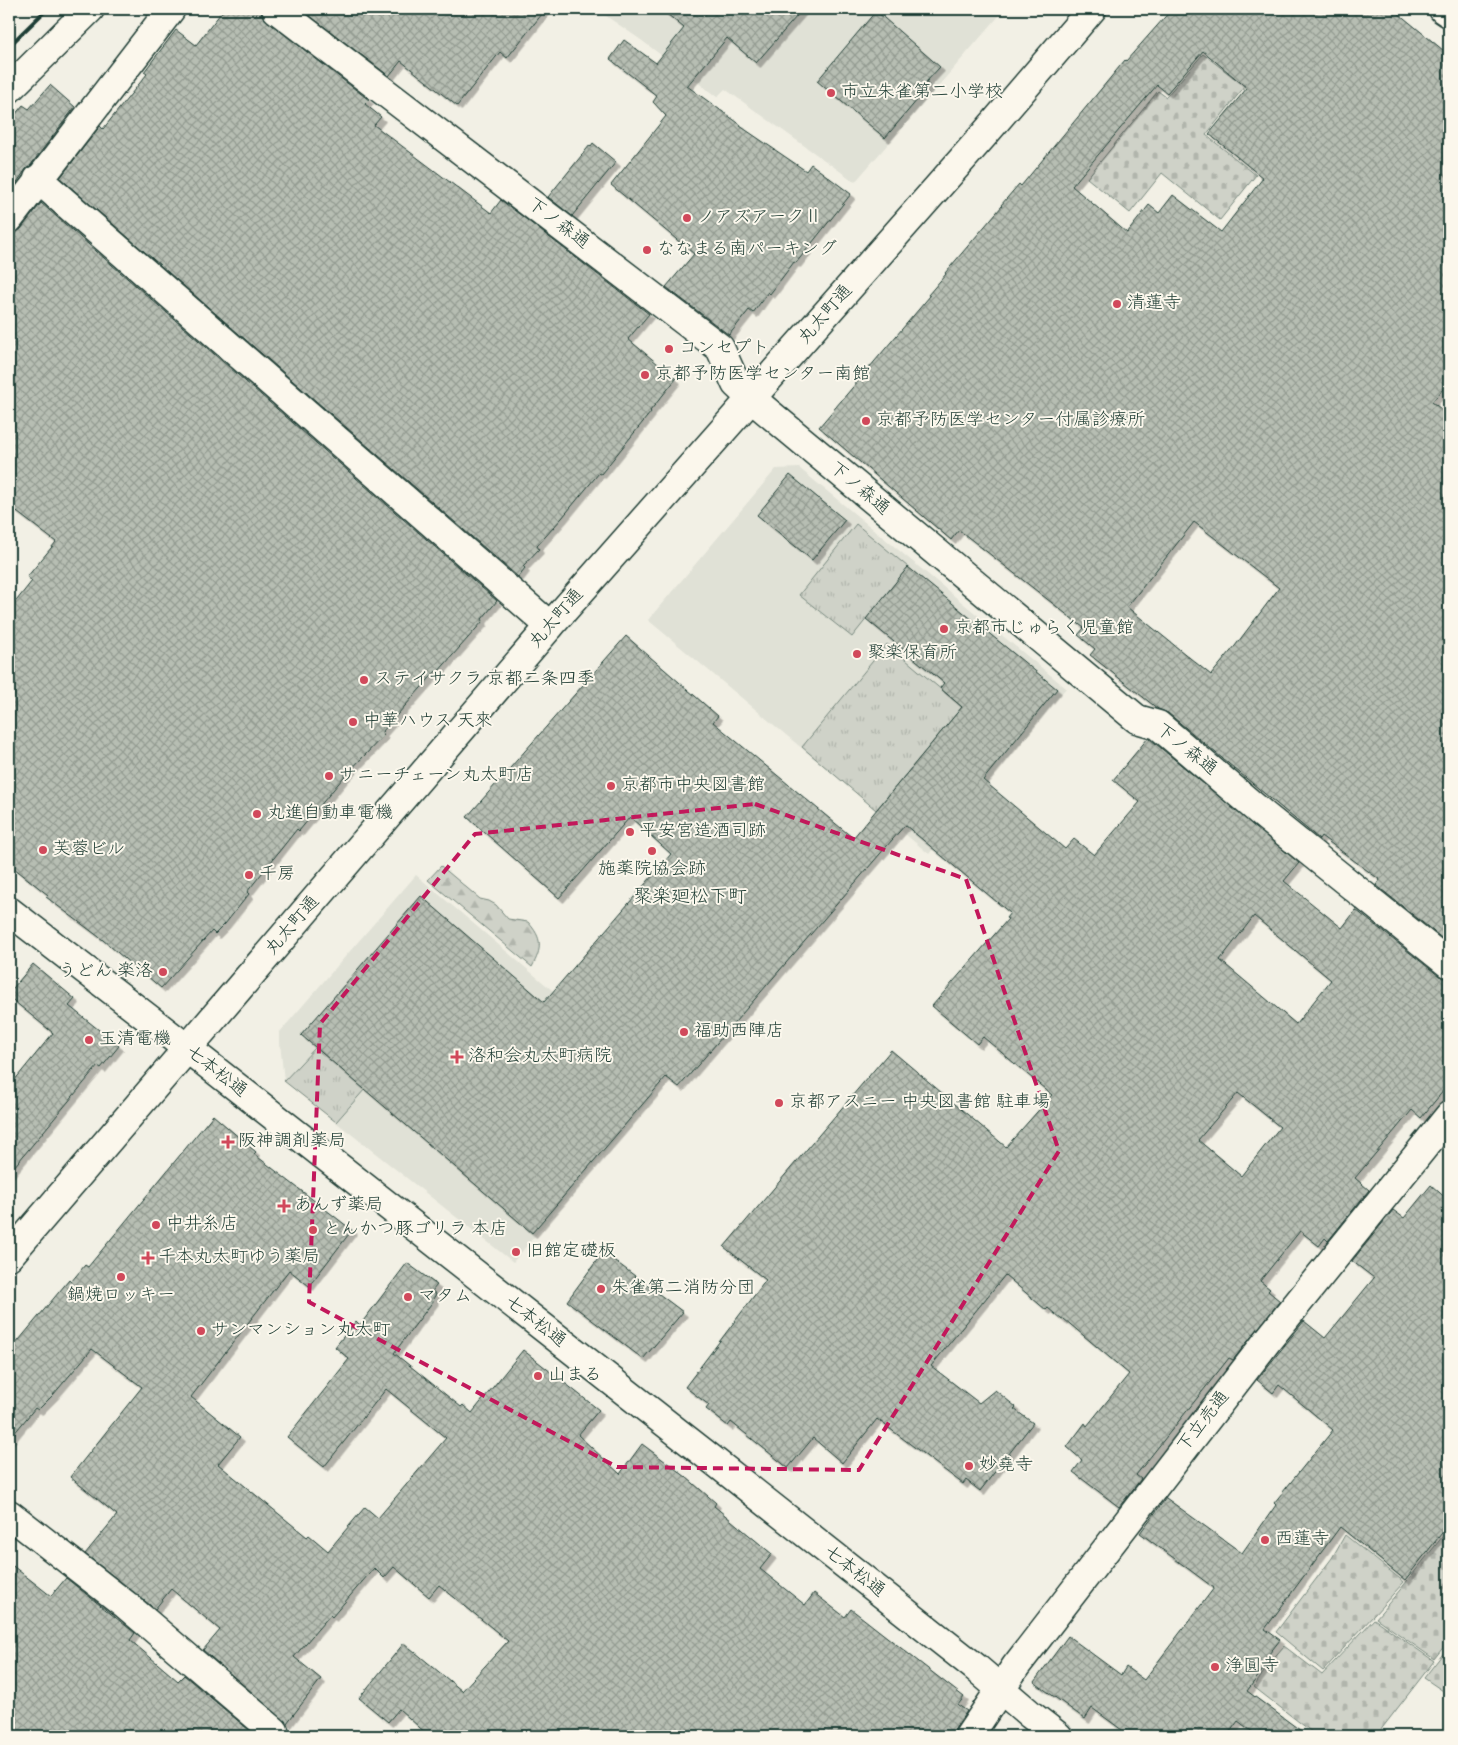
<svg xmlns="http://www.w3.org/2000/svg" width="1458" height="1745" viewBox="0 0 1458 1745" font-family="'Indie Flower','Klee One',sans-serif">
  <defs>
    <pattern id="grass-tufts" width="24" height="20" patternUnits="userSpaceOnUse" patternTransform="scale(1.25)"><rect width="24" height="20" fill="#cfd2c8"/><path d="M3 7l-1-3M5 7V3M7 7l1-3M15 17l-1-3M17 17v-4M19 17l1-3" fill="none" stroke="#b1b5ac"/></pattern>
    <pattern id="forest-firs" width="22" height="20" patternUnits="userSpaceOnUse" patternTransform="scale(1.25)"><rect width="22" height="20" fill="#cfd2c8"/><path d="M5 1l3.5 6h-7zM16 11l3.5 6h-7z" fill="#b1b5ac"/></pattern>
    <pattern id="cemetery-stones" width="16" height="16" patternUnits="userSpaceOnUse" patternTransform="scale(1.25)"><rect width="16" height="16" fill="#cfd2c8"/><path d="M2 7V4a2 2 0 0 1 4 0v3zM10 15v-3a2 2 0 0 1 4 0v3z" fill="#b1b5ac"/></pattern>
    <pattern id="building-cross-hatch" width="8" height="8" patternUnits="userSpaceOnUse" patternTransform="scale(1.25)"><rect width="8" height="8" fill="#b7beb3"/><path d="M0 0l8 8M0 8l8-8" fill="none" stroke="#949c92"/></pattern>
    <filter id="shadow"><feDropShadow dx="4.5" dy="4.5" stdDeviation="0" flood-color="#0004"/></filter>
  </defs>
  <rect width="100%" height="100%" fill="#f2f0e5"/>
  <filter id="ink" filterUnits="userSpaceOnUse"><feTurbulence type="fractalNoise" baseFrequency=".02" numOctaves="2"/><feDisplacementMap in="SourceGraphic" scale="10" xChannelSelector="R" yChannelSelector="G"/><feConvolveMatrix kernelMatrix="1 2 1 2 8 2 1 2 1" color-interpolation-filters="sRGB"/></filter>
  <g filter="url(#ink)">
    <g fill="#e0e1d6">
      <path d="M596,9h409l-150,173 -130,-93 -8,8 -76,-57z"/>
      <path d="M799,468l267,220 -137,166 -281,-234 128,-151z"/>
      <path d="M416,875l247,209 -150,178 -229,-181 -5,-48z"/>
    </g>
    <g fill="url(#grass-tufts)" stroke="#77887e">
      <path d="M856,524l52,43 -56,70 -53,-42z"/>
      <path d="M887,644l75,63 -86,103 -74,-63z"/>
      <path d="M316,1047l49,42 -29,33 -52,-41z"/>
    </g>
    <path fill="url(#forest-firs)" stroke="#77887e" d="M441,866l39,33 9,2 7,4 12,14 20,3c15,17 14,26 4,45l-104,-87z"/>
    <g fill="url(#cemetery-stones)" stroke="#77887e">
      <path d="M1203,54l42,32 -39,49 50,40 -36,45 -58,-47 -32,40 -43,-35 71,-87 8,6z"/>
      <path d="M1345,1535l59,47 -81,89 -47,-39 56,-74z"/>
      <path d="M1443,1536l6,5v99l-15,19 -58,-41 24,-28z"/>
      <path d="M1374,1619l60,42 -58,75h-59l-63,-49 17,-26 13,-15 38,29z"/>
      <path d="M1449,1646v49l-25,-17z"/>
    </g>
    <g fill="url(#building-cross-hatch)" stroke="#1f3d34" fill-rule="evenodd" filter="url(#shadow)">
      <path d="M224,9h37l1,6 5,6 102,79 -4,4 16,13 -7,8 117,88 10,-13 148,114 -21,25 48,40 -26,32 1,1 -50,62 -2,-1 -37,45 -25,28 2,3 -16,17 2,2 -7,9 -458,-399 40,-52 3,3 44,-55 -3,-2 32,-42 20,15z"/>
      <path d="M301,9h245l-39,49 -7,-6 -43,54 -56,-45 -12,15z"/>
      <path d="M661,9h142l-47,54 -29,-25 -40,48 54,39 -1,1 66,45 5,-7 40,30 -55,69 -2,-1 -24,32 -2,-2 -15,21 -4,-3 -20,25 -63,-48 28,-33 -83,-69 55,-69 -13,-14 4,-6 -47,-37 14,-19 32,23 28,-35z"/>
      <path d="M1172,9h221l56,46v327l-17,20 17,13v529l-73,-59 4,-5 -59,-44 -2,3 -151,-126 -10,-4 -68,-54 5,-6 -17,-14 6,-7 -125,-98 -8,10 -132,-113 111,-131 -2,-1 18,-21 -1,-1 57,-67 -1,-1 18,-21 2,2 104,-126 1,1zM1203,51l44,37 -38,46 54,44 -42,54 -48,-37 -14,18 -10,-8 -22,28 -55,-47 85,-101 10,8zM1194,522l85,66 -44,58 -24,29 -84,-68z"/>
      <path d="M876,11l64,56 -14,15 3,4 -44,52 -68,-57z"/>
      <path d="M50,85l25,22 -45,59 -4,3 -17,25v-72l14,-17 6,4z"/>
      <path d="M593,143l23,19 -44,54 -24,-19 42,-52 1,1z"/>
      <path d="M41,203l456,398 -15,18 1,2 -46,52 -1,-2 -54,61 2,3 -41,43 -44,53 -2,-2 -50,63 2,2 -24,30 -10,10 -3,-3 -51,57 -21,-18 -1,1 -36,-31 -57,-43 2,-2 -39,-31v-254l23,-29 -5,-4 29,-35 -47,-36v-272l6,-1 6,-4z"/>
      <path d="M790,475l55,45 -33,40 -55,-45z"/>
      <path d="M908,567l149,122 -74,91 82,69 9,-10 20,16 46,-53 -27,-22 35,-42 2,1 149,124 -15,18 58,47 14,-18 83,66 10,3v105l-28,34 -9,-8 -57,68 14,12 -41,51 -3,-3 -6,8 -19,-15 -40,50 10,8 -2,2 12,10 -47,59 -4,-2 -93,117 5,4 -22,28 -46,-35 9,-12 -15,-13 18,-24 2,3 42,-52 -65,-55 -2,1 -14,-12 -2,2 -41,-35 -74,91 48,37 16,-13 21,17 -2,2 19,14 -53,68 -14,-11 -3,4 -86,-65 -35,44 -29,-25 -25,30 -57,-46 -3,4 -22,-17 3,-4 -24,-18 81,-107 -42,-33 167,-197 115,97 46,-52 -69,-58 -6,7 -45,-38 76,-87 -2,-1 4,-5 -105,-88 -226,262 -13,-10 -134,156 -231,-198 120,-139 123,106 127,-148 -41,-37 -71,81 -92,-81 159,-181 92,80 -5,6 140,116 109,-131 -22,-19 4,-5 -78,-64zM1254,916l77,64 -35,44 -76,-64zM1238,1093l42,34 -39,49 -43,-36z"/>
      <path d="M33,964l42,35 -6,7 50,40 -18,22 -3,-2 -89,107v-86l44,-54 -44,-36v-4z"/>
      <path d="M213,1115l43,37 -2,2 98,76 -43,56 -20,-16 -98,127 49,40 -22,27 89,73 2,-2 19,16 37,-44 13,11 68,-80 -60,-49 -62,78 -37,-30 62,-78 -14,-12 21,-26 4,4 47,-62 30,22 -5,6 4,3 -3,5 1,1 -40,53 67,54 2,-2 9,8 51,-63 76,60 -21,25 42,39 22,-30 44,33 30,26 -2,3 58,48 -12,15 45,36 9,-12 31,24 6,-8 113,88 -6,8 9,6 -11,16 -2,9h-525l-30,-27 -11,13 -29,-24 45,-55 58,48 46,-50 -69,-56 -10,12 -35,-30 -10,11 -10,-10 -42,49 -2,-2 -36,42 27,22 -34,44 -84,-73 17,-20 -49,-41 -16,20 -70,-55 32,-39 -47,-38 72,-90 -50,-38 -39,46 -15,15 -3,-2 -26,32v-88l60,-72 2,2 14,-17 3,2z"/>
      <path d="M1431,1185l18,16v323l-44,56 -65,-53 -75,102 15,11 -15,19 4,3 -22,29 61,45h-50l-20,-15 -11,15h-97l-38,-28 -7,11 -51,-37 34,-46 53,39 5,-8 18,13 70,-92 -74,-55 26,-35 76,55 34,-48 -2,-2 59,-73 -54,-45 -6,8 -16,-13 47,-59 21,17 49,-60 -22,-17 41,-51 11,8z"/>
      <path d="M603,1252l80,60 -40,47 -76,-58z"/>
      <path d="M9,1563l42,33 15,-18 69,55 -5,7 48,41 6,-6 72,61h-247z"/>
    </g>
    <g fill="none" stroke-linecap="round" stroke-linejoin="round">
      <g stroke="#1f3d34" stroke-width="31">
        <g id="street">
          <path d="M276,9l444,339 16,36 16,15 385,320 21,6 107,91 184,148"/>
          <path d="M9,89l81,-80"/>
          <path d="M38,179l512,447"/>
          <path d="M9,219l162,-210"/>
          <path d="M9,1514l117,91 148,126 -1,5"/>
          <path d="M969,1736l47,-70 252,-326 181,-224"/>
        </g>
      </g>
      <g stroke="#1f3d34" stroke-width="31">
        <g id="secondary">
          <path d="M1443,9l6,4"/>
          <path d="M9,911l179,138 526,412 261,206 56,48 27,21"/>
        </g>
      </g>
      <g stroke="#1f3d34" stroke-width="31">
        <path id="primary" d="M9,1256l541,-630 433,-490 109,-127"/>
      </g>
      <use href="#street" stroke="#fbf7ec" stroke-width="28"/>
      <use href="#secondary" stroke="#fbf7ec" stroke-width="28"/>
      <use href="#primary" stroke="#fbf7ec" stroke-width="28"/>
      <g stroke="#1f3d34" stroke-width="4">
        <path d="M9,16l7,-7"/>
        <path d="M9,46l38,-37"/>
      </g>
    </g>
  </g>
  <path fill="none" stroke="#c2185b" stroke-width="4" stroke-dasharray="10 6" stroke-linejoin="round" d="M755,804l211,75 93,272 -200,319 -242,-3 -308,-165 11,-278 155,-190z"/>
  <g fill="#d1495b" stroke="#fbf7ec" stroke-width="2">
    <circle cx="831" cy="93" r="5"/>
    <circle cx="687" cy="218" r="5"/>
    <circle cx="647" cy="250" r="5"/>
    <circle cx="1117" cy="304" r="5"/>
    <circle cx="669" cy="349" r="5"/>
    <circle cx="645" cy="375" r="5"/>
    <circle cx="866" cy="421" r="5"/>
    <circle cx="944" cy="629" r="5"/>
    <circle cx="857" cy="654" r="5"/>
    <circle cx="364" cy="680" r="5"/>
    <circle cx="353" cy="722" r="5"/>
    <circle cx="329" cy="776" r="5"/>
    <circle cx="611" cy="786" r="5"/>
    <circle cx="257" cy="814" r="5"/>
    <circle cx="630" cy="832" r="5"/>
    <circle cx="43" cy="850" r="5"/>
    <circle cx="652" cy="851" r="5"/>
    <circle cx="249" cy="875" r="5"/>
    <circle cx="163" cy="972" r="5"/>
    <circle cx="684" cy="1032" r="5"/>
    <circle cx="89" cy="1040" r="5"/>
    <path d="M454.5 1049.5h5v5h5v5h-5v5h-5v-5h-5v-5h5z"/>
    <circle cx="779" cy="1103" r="5"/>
    <path d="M225.5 1134.5h5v5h5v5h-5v5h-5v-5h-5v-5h5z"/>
    <path d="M281.5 1198.5h5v5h5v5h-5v5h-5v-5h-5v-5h5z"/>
    <circle cx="156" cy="1225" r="5"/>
    <circle cx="313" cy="1230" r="5"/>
    <circle cx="516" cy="1252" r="5"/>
    <path d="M145.5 1250.5h5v5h5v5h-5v5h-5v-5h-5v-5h5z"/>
    <circle cx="121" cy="1277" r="5"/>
    <circle cx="601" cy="1289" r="5"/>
    <circle cx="408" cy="1297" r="5"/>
    <circle cx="201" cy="1331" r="5"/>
    <circle cx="538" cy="1376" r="5"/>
    <circle cx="969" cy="1466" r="5"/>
    <circle cx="1265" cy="1540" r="5"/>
    <circle cx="1215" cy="1667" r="5"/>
  </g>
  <g text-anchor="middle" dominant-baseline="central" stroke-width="4" stroke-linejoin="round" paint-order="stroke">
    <g font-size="18" fill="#1f3d34" stroke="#fbf7ec" text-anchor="start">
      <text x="841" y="93">市立朱雀第二小学校</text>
      <text x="697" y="218">ノアズアークⅡ</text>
      <text x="657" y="250">ななまる南パーキング</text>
      <text x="1127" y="304">清蓮寺</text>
      <text x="679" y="349">コンセプト</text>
      <text x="655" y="375">京都予防医学センター南館</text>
      <text x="876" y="421">京都予防医学センター付属診療所</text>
      <text x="954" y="629">京都市じゅらく児童館</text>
      <text x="867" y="654">聚楽保育所</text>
      <text x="374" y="680">ステイサクラ 京都二条四季</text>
      <text x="363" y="722">中華ハウス 天來</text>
      <text x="339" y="776">サニーチェーン丸太町店</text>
      <text x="621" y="786">京都市中央図書館</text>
      <text x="267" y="814">丸進自動車電機</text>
      <text x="640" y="832">平安宮造酒司跡</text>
      <text x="53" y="850">芙蓉ビル</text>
      <text x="652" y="870" text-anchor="middle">施薬院協会跡</text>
      <text x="259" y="875">千房</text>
      <text x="153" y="972" text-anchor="end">うどん 楽洛</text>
      <text x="694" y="1032">福助西陣店</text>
      <text x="99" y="1040">玉清電機</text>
      <text x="468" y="1057">洛和会丸太町病院</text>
      <text x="789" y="1103">京都アスニー 中央図書館 駐車場</text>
      <text x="238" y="1142">阪神調剤薬局</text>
      <text x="294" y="1206">あんず薬局</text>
      <text x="166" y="1225">中井糸店</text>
      <text x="323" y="1230">とんかつ豚ゴリラ 本店</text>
      <text x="526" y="1252">旧館定礎板</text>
      <text x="158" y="1258">千本丸太町ゆう薬局</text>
      <text x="611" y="1289">朱雀第二消防分団</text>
      <text x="121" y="1296" text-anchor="middle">鍋焼ロッキー</text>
      <text x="418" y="1297">マタム</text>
      <text x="211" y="1331">サンマンション丸太町</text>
      <text x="548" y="1376">山まる</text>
      <text x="979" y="1466">妙堯寺</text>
      <text x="1275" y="1540">西蓮寺</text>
      <text x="1225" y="1667">浄圓寺</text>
    </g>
    <g font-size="18" fill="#1f3d34" stroke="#fbf7ec">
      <text transform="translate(558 224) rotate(37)">下ノ森通</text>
      <text transform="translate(826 315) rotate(-49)">丸太町通</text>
      <text transform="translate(859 489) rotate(40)">下ノ森通</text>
      <text transform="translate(557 619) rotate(-49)">丸太町通</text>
      <text transform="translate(1186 750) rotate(38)">下ノ森通</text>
      <text transform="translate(293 926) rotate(-49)">丸太町通</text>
      <text transform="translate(216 1072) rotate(38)">七本松通</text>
      <text transform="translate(535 1322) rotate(38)">七本松通</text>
      <text transform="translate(1204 1422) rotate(-52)">下立売通</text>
      <text transform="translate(854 1572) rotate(38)">七本松通</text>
    </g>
    <g font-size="19" fill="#1f3d34" stroke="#fbf7ec">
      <text x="690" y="897">聚楽廻松下町</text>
    </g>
  </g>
  <rect width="1458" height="1745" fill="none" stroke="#fbf7ec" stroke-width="30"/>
  <rect x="15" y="15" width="1428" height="1715" fill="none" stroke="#1f3d34" stroke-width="2" filter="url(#ink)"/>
</svg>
